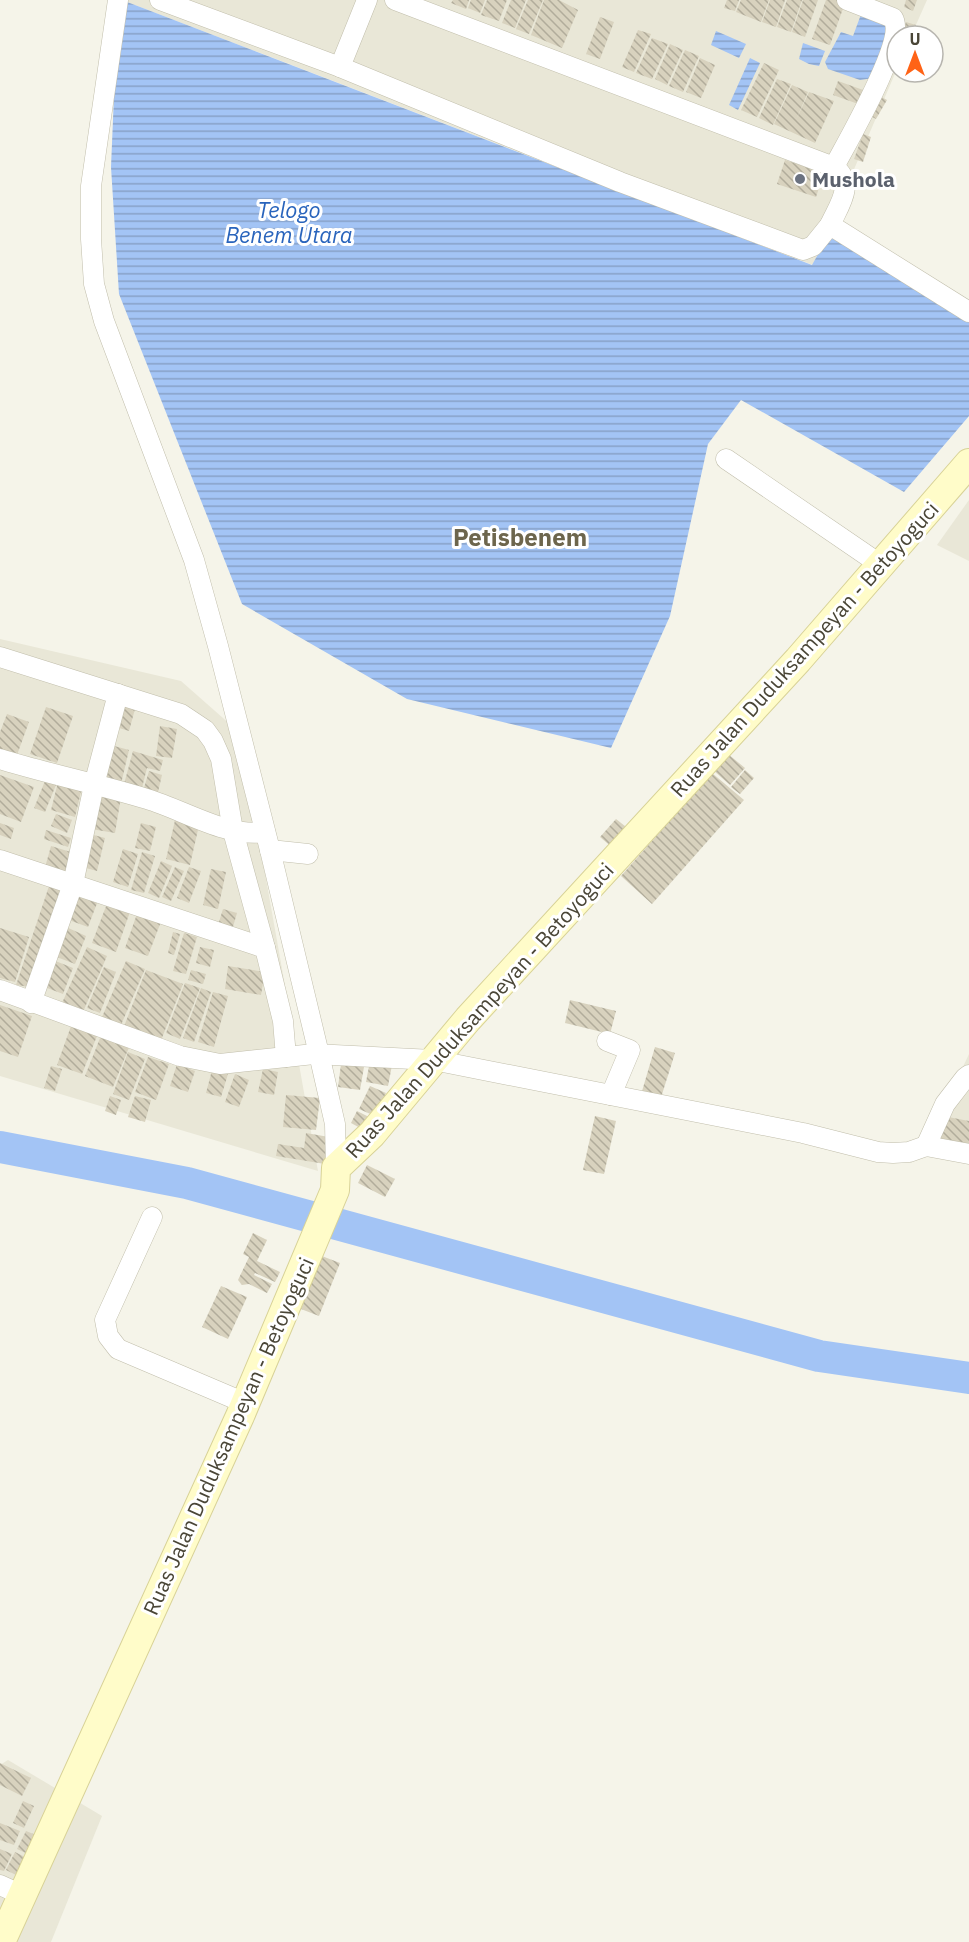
<svg xmlns="http://www.w3.org/2000/svg" width="969" height="1942" viewBox="0 0 969 1942" font-family="'IBM Plex Sans',sans-serif">
  <defs>
    <pattern id="water-rules" width="6" height="5" patternUnits="userSpaceOnUse" patternTransform="scale(1.5)"><rect width="6" height="5" fill="#a3c4f5"/><path d="M0 2.5h6" fill="none" stroke="#87a1c7"/></pattern>
    <pattern id="building-back-hatch" width="6" height="6" patternUnits="userSpaceOnUse" patternTransform="scale(1.5)"><rect width="6" height="6" fill="#d8d2be"/><path d="M-1 5l2 2M0 0l6 6M5-1l2 2" fill="none" stroke="#b1ac9b"/></pattern>
  </defs>
  <rect width="100%" height="100%" fill="#f5f4e9"/>
  <g fill="#e9e7d7">
    <path d="M122,0h805l-16,36h-14v33l-84,196z"/>
    <path d="M969,500v61l-32,-16z"/>
    <path d="M0,639l181,42 59,52 78,438 -318,-95z"/>
    <path d="M969,1054v101l-43,-9z"/>
    <path d="M8,1760l94,56 -51,126h-51v-177z"/>
  </g>
  <g fill="url(#water-rules)">
    <path d="M118,0h4l690,265 19,-34 138,89v96l-65,76 -163,-92 -33,44 -38,172 -59,132 -204,-49 -165,-95 -123,-310 -8,-127z"/>
    <path d="M863,9l27,9 -16,60 -14,2 -32,-11 -3,-7 16,-30 12,4z"/>
    <path d="M716,31l30,13 -7,14 -28,-13z"/>
    <path d="M803,43l22,8 -6,15 -10,-2 -10,-5z"/>
    <path d="M750,58l10,5 -22,47 -9,-5z"/>
  </g>
  <g fill="none" stroke-linecap="round" stroke-linejoin="round">
    <path stroke="#a3c4f5" stroke-width="32" d="M0,1147l187,36 632,173 150,22"/>
  </g>
  <g fill="url(#building-back-hatch)">
    <path d="M453,0h16l-3,9 -15,-6z"/>
    <path d="M471,0h14l-5,13 -12,-5z"/>
    <path d="M487,0h20l-8,21 -18,-6z"/>
    <path d="M511,0h15l-11,28 -13,-5z"/>
    <path d="M528,0h15l-14,34 -13,-5z"/>
    <path d="M544,0h15l19,10 -16,38 -31,-13z"/>
    <path d="M727,0h12l-4,11 -11,-3z"/>
    <path d="M741,0h28l-8,22 -25,-10z"/>
    <path d="M770,0h15l-9,27 -14,-5z"/>
    <path d="M787,0h15l-11,32 -14,-5z"/>
    <path d="M803,0h15l-13,37 -13,-5z"/>
    <path d="M826,0h11l8,3 -15,42 -18,-6z"/>
    <path d="M906,0h11l-4,11 -9,-4z"/>
    <path d="M600,17l14,5 -14,37 -14,-5z"/>
    <path d="M906,22l10,3 -4,10 -9,-3z"/>
    <path d="M638,30l13,4 -17,38 -12,-5z"/>
    <path d="M652,38l16,6 -16,35 -16,-6z"/>
    <path d="M670,44l13,6 -16,35 -12,-6z"/>
    <path d="M685,50l14,6 -16,36 -14,-6z"/>
    <path d="M700,58l15,7 -14,33 -15,-6z"/>
    <path d="M764,63l15,7 -22,47 -16,-7z"/>
    <path d="M777,79l14,5 -18,41 -14,-7z"/>
    <path d="M838,81l28,10 -5,14 -28,-10z"/>
    <path d="M792,85l16,7 -12,28 13,-28 25,9 -19,42 -41,-19z"/>
    <path d="M878,95l9,5 -11,19 -9,-5z"/>
    <path d="M863,134l8,3 -8,25 -9,-3z"/>
    <path d="M785,160l39,13 -8,24 -39,-13z"/>
    <path d="M122,705l13,4 -6,22 -13,-4z"/>
    <path d="M46,707l27,9 -16,47 -27,-9z"/>
    <path d="M7,714l22,8 -12,33 -17,-6v-17z"/>
    <path d="M160,726l17,3 -5,29 -16,-2z"/>
    <path d="M107,744l22,6 -8,34 -23,-6z"/>
    <path d="M133,751l30,9 -3,11 -13,-3 -5,20 -18,-4z"/>
    <path d="M728,754l17,14 -15,17 -17,-15z"/>
    <path d="M745,770l9,8 -14,16 -9,-7z"/>
    <path d="M149,771l13,4 -4,17 -14,-4z"/>
    <path d="M712,773l32,27 -92,104 -31,-28z"/>
    <path d="M0,775l34,12 -13,35 -21,-8z"/>
    <path d="M45,781l11,4 -11,27 -11,-4z"/>
    <path d="M58,782l24,6 -7,29 -24,-7z"/>
    <path d="M97,794l24,3 -6,36 -24,-4z"/>
    <path d="M56,814l16,6 -5,13 -16,-7z"/>
    <path d="M176,816l24,5 -10,44 -24,-6z"/>
    <path d="M616,819l14,11 -16,19 -14,-12z"/>
    <path d="M0,823l14,5 -3,11 -11,-4z"/>
    <path d="M141,823l15,4 -6,24 -15,-3z"/>
    <path d="M46,830l25,8 -3,9 -24,-8z"/>
    <path d="M90,834l15,4 -8,33 -15,-4z"/>
    <path d="M51,846l23,7 -7,24 -23,-6z"/>
    <path d="M123,849l15,5 -10,33 -15,-5z"/>
    <path d="M142,852l13,4 -11,37 -13,-3z"/>
    <path d="M161,861l11,5 -13,32 -11,-5z"/>
    <path d="M175,867l9,4 -13,30 -9,-4z"/>
    <path d="M189,867l12,4 -12,32 -12,-5z"/>
    <path d="M211,869l15,3 -8,37 -15,-4z"/>
    <path d="M50,883l13,4 -32,100 -15,-2z"/>
    <path d="M77,890l22,8 -11,29 -22,-8z"/>
    <path d="M108,901l23,8 -15,43 -24,-9z"/>
    <path d="M223,909l14,4 -5,17 -14,-5z"/>
    <path d="M138,911l24,8 -14,37 -23,-8z"/>
    <path d="M66,927l20,9 -11,28 -21,-8z"/>
    <path d="M0,928l29,9 -14,45 -15,-4z"/>
    <path d="M173,932l7,2 -6,21 -6,-2z"/>
    <path d="M184,933l13,4 -11,37 -13,-3z"/>
    <path d="M87,947l20,9 -24,56 -21,-9z"/>
    <path d="M200,947l14,3 -4,17 -14,-4z"/>
    <path d="M53,960l20,8 -10,26 -21,-8z"/>
    <path d="M126,961l19,8 -24,56 -19,-8z"/>
    <path d="M228,966l37,6 -4,23 -36,-6z"/>
    <path d="M104,967l12,5 -16,41 -13,-5z"/>
    <path d="M146,970l37,14 -23,59 -37,-14z"/>
    <path d="M191,970l15,4 -3,10 -15,-4z"/>
    <path d="M185,983l15,5 -20,51 -14,-6z"/>
    <path d="M201,988l10,4 -17,50 -11,-4z"/>
    <path d="M213,992l15,4 -14,51 -16,-5z"/>
    <path d="M570,1000l46,11 -6,23 -45,-11z"/>
    <path d="M0,1005l32,11 -14,41 -18,-6z"/>
    <path d="M71,1026l26,10 -15,38 -25,-9z"/>
    <path d="M102,1033l28,12 -17,42 -28,-11z"/>
    <path d="M655,1047l20,6 -16,51 -19,-6z"/>
    <path d="M128,1052l17,7 -16,41 -16,-6z"/>
    <path d="M148,1057l21,7 -13,36 -21,-8z"/>
    <path d="M370,1061l22,4 -4,21 -22,-4z"/>
    <path d="M177,1064l18,7 -7,21 -18,-6z"/>
    <path d="M341,1064l23,3 -4,23 -22,-3z"/>
    <path d="M51,1066l11,3 -7,22 -11,-3z"/>
    <path d="M263,1069l15,3 -4,23 -16,-3z"/>
    <path d="M212,1070l16,4 -7,23 -15,-4z"/>
    <path d="M235,1074l14,6 -10,27 -14,-5z"/>
    <path d="M370,1086l16,7 -11,23 -16,-7z"/>
    <path d="M286,1095l34,3 -4,32 -33,-3z"/>
    <path d="M110,1096l11,4 -5,15 -11,-4z"/>
    <path d="M135,1096l16,4 -6,22 -17,-5z"/>
    <path d="M357,1111l14,7 -7,12 -13,-7z"/>
    <path d="M595,1116l21,5 -12,53 -21,-4z"/>
    <path d="M943,1116l26,5v31l-32,-6z"/>
    <path d="M306,1133l23,4 -4,27 -49,-8 2,-12 26,4z"/>
    <path d="M367,1165l28,14 -10,18 -27,-14z"/>
    <path d="M253,1233l14,7 -10,21 23,11 -5,10 -20,-9 -1,2 18,9 -5,9 -18,-9 -7,1 -4,-5 11,-23 -6,-3z"/>
    <path d="M314,1253l26,10 -21,53 -18,-7 14,-36z"/>
    <path d="M221,1286l26,11 -19,42 -26,-12z"/>
    <path d="M0,1763l31,15 -9,18 -22,-11z"/>
    <path d="M23,1801l11,5 -10,22 -11,-5z"/>
    <path d="M0,1823l20,8 -6,14 -14,-5z"/>
    <path d="M26,1831l15,6 -9,19 -15,-7z"/>
    <path d="M0,1849l12,5 -8,17 -4,-1z"/>
    <path d="M15,1852l14,7 -9,18 -14,-7z"/>
  </g>
  <g fill="none" stroke-linecap="round" stroke-linejoin="round">
    <g stroke="#c1beab" stroke-width="21">
      <g id="minor">
        <path d="M118,0l-27,186v53l3,45 10,37 90,239 24,86 52,204 49,204 16,70 1,44"/>
        <path d="M160,0l180,67 280,115 183,68 10,-4 17,-21"/>
        <path d="M395,0l439,167c13,-25 73,-127 59,-149l-46,-18"/>
        <path d="M340,67l27,-67"/>
        <path d="M834,167c22,17 5,38 -4,58l139,87"/>
        <path d="M726,459l155,106"/>
        <path d="M0,657l181,57 24,16 8,11 8,18 12,72 32,117"/>
        <path d="M0,759c49,15 98,25 147,40 37,11 80,39 118,33"/>
        <path d="M270,850l38,4"/>
        <path d="M0,860l265,88 18,73 3,36"/>
        <path d="M0,990l180,66 40,8 94,-10 119,6 370,73 75,19 15,1 16,-1 17,-6 19,-42 20,-26 4,-3"/>
        <path d="M31,1003l42,-119 21,-99 24,-91"/>
        <path d="M607,1041l23,9 -19,45"/>
        <path d="M926,1146l43,8"/>
        <path d="M152,1217l-47,103 3,16 10,13 127,54"/>
        <path d="M0,1885l22,10"/>
      </g>
    </g>
    <g stroke="#d8d297" stroke-width="30">
      <path id="secondary" d="M1,1942l239,-526 95,-226 1,-22 36,-34 96,-115 330,-359 171,-197"/>
    </g>
    <use href="#minor" stroke="#fff" stroke-width="20"/>
    <use href="#secondary" stroke="#fffcc9" stroke-width="28"/>
  </g>
  <circle fill="#6b7280" stroke="#fff" stroke-width="2" cx="800" cy="179" r="6"/>
  <g text-anchor="middle" dominant-baseline="central" stroke-width="6" stroke-linejoin="round" paint-order="stroke">
    <g font-size="21" font-weight="bold" fill="#5b616d" stroke="#fff" text-anchor="start">
      <text x="812" y="179">Mushola</text>
    </g>
    <g font-size="21" fill="#4a4637" stroke="#fff">
      <text transform="translate(804 649) rotate(-48)">Ruas Jalan Duduksampeyan - Betoyoguci</text>
      <text transform="translate(479 1010) rotate(-48)">Ruas Jalan Duduksampeyan - Betoyoguci</text>
      <text transform="translate(228 1436) rotate(-66)">Ruas Jalan Duduksampeyan - Betoyoguci</text>
    </g>
    <g font-size="22" font-style="italic" fill="#2964bc" stroke="#fff">
      <text x="289" y="209">Telogo<tspan x="289" dy="25">Benem Utara</tspan></text>
    </g>
    <g font-size="24" font-weight="bold" fill="#6d664d" stroke="#fff">
      <text x="520" y="537">Petisbenem</text>
    </g>
  </g>
  <g transform="translate(915 54)"><circle r="28" fill="#ffffff" stroke="#b7b5af" stroke-width="1.5"/>
  <path d="M0-4.5L10 22L0 15L-10 22Z" fill="#ff6316"/>
  <text y="-9" font-size="16" font-weight="bold" text-anchor="middle" fill="#4a4637">U</text>
  </g>
</svg>
